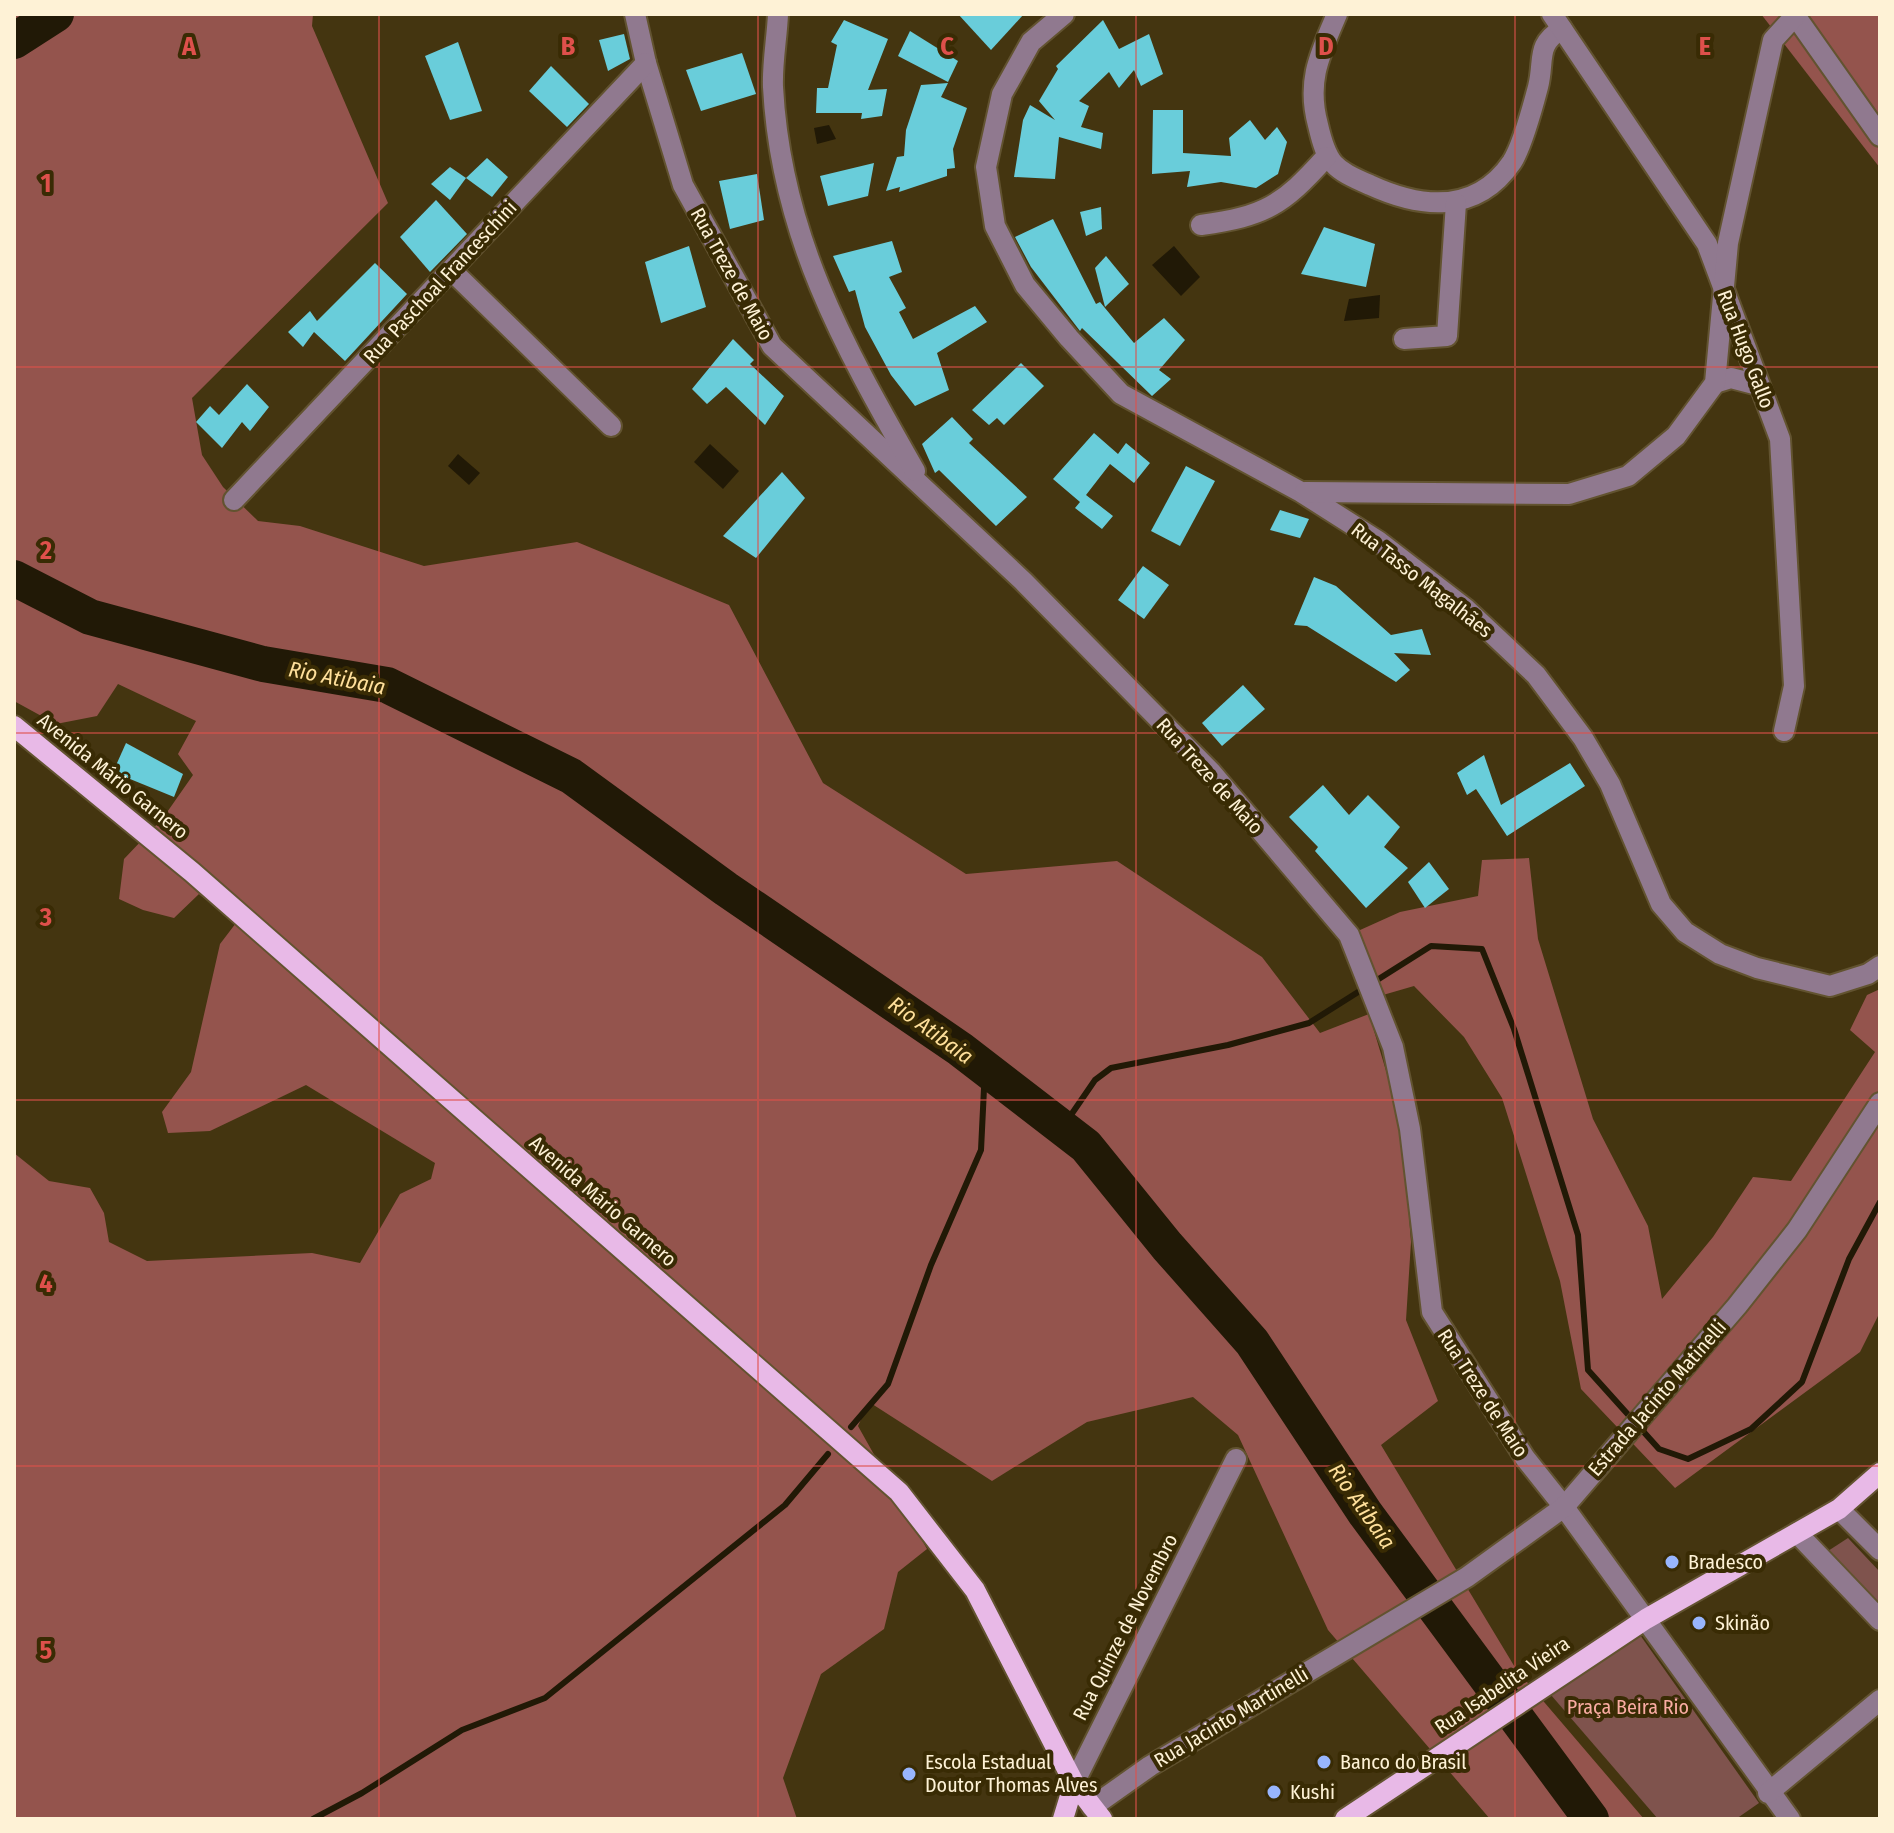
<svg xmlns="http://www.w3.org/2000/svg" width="1894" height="1833" viewBox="0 0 1894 1833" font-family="'Fira Sans Condensed',sans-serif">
  <rect width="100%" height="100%" fill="#443510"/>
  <g fill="#7f534d">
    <path d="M1848,1538l32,34v34l-52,-55z"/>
    <path d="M1640,1635l119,168 -23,16h-78l-107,-124z"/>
  </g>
  <g fill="#94544d">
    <path d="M14,14h299l-1,12 76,177 -196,195 10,57 21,32 35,34 42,5 124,40 153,-24 152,63 94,178 143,91 151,-13 145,96 58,76 49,-19 33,110 9,118 -5,78 32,81 -57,44 135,224 128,150h-154l-162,-189 -90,-195 -45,-38 -106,25 -95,59 -123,-79 -11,24 69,123 -29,23 -14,57 -63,45 -38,104 14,41h-783v-666l35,28 41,7 14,25 5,29 38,19 165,-8 48,10 40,-69 31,-15 4,-16 -129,-78 -96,46 -42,2 -6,-21 29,-40 29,-128 16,-21 -37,-29 -25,24 -31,-8 -24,-11 5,-40 39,-41 30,-43 -15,-21 18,-33 -78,-37 -21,32 -41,8 -42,-23z"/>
    <path d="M1761,14h119v154z"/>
    <path d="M1529,858l9,81 55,180 55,107 14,73 51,-62 40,-60 38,4 84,-129 -25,-22 17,-35 13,-6v323l-20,40 -185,136 -94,-99 -21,-108 -58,-183 -38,-61 -50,-51 -31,9 -34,-60 51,-23 78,-16 4,-36z"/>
  </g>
  <g fill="#211906">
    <path d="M829,125l7,14 -19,5 -3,-16z"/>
    <path d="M1174,246l26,31 -19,19 -29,-31z"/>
    <path d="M1380,295l-1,23 -35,3 5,-22z"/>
    <path d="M710,444l29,27 -16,18 -29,-27z"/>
    <path d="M458,454l22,19 -11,12 -21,-19z"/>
  </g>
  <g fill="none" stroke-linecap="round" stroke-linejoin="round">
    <g stroke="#211906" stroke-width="6">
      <path d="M1062,1128l33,-48 16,-12 117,-23 81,-22 122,-77 51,3 32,80 64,206 10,135 71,79 29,10 63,-30 51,-47 47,-123 31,-57"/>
      <path d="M851,1427l37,-43 43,-119 50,-115 4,-82"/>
      <path d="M313,1819l49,-26 100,-63 83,-32 240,-193 43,-51"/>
    </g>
    <g stroke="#211906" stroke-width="36">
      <path d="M14,41l42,-27"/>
      <path d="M14,578l76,39 173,47 124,21 184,91 155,113 234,160 126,97 81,100 85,96 113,171 226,306"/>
    </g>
  </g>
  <g fill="#69cdda">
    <path d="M958,14h66l-33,36z"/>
    <path d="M844,20l44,19 -20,51 19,-1 -5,27 -21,3 1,-6h-46l1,-25h11l9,-43 -6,-3z"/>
    <path d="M1103,20l16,29 30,-15 14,40 -22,12 -7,-16 -15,18 -10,-16 -30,29 10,5 -8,21 22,6 -2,16 -42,-12 -4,42 -41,-2 9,-57 7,-15 25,15 -16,-19 19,-32 -2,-3z"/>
    <path d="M910,31l48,30 -10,21 -50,-26z"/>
    <path d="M624,34l6,25 -22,12 -9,-31z"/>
    <path d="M458,42l24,69 -32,9 -25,-64z"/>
    <path d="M742,53l14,41 -55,17 -15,-41z"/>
    <path d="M551,66l38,38 -22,23 -38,-36z"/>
    <path d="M948,83l-7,14 26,11 -14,41 2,19 -8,1v7l-48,16 1,-5 -14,4 11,-34 7,-1 2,-26 15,-45z"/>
    <path d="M1153,110h30v43l48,3 -2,-18 21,-18 15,20 12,-13 10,15 -9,32 -22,14 -35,-6 -34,5 3,-16 -38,3z"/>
    <path d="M487,158l21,19 -16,20 -26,-19z"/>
    <path d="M874,163l-6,33 -40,10 -8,-30z"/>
    <path d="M450,167l16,11 -16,22 -19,-16z"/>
    <path d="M757,174l7,46 -34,9 -11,-48z"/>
    <path d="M436,200l31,34 -37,38 -30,-35z"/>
    <path d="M1101,207l1,22 -16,7 -6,-24z"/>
    <path d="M1053,219l43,85 4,-2 34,41 30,-25 21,22 -26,30 12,9 -19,17 -70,-68 -2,3 -49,-64 -16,-30z"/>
    <path d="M1324,227l51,17 -9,43 -65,-13z"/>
    <path d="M892,241l10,31 -13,5 17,31 -7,4 14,27 62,-33 12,16 -50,31 12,37 -34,16 -24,-31 -26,-48 -10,-37 -6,2 -16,-36z"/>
    <path d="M689,246l17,61 -45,16 -16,-61z"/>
    <path d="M1106,256l23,28 -24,23 -10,-39z"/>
    <path d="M375,263l32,31 -62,67 -31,-29 -11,15 -15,-15 22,-21 7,10z"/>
    <path d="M733,339l21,21 -4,4 34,32 -19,29 -39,-38 -19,17 -15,-15z"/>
    <path d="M1021,363l23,23 -40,39 -7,-7 -8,7 -17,-15z"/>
    <path d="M247,384l22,23 -19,24 -8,-9 -20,26 -26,-26 14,-16 9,9z"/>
    <path d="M952,417l21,22 -4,4 58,54 -31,29 -57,-56 -4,3 -13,-29z"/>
    <path d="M1094,433l24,21 8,-11 24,20 -16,20 -24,-19 -24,31 27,21 -11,13 -27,-21 5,-6 -27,-23z"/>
    <path d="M1186,466l29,15 -35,65 -29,-15z"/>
    <path d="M782,472l23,26 -49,60 -33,-22z"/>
    <path d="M1280,510l29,9 -9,19 -30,-8z"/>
    <path d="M1143,566l26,19 -25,34 -26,-19z"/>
    <path d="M1314,577l22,9 55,49 31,-6 9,26 -37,-2 16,17 -14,12 -89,-56 -13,-1z"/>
    <path d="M1243,685l22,24 -43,37 -20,-23z"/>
    <path d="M126,743l57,31 -9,23 -61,-25z"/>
    <path d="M1484,755l17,50 69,-42 15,23 -78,50 -31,-47 -9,6 -10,-22z"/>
    <path d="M1323,785l26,30 19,-20 32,32 -16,20 24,21 -42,40 -51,-57 3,-4 -29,-30z"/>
    <path d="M1429,862l20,27 -24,19 -17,-26z"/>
  </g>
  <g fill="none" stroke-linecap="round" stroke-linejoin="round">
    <g stroke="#625330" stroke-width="24">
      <g id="minor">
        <path d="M635,14l11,49 37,122 89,161 251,235 188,191 138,163 44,112 17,82 22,183 93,146 39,49 226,312"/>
        <path d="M778,14c-1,24 -6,49 -5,73 8,149 71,259 142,384"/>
        <path d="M1064,14l-33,28 -29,52 -16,73 9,59 30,59 44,53 52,56 180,98 77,49 88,68 70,66 47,63 27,46 51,120 24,28 35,22 37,14 73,18 38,-12 12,-8"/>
        <path d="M1337,14c-17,40 -31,67 -19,111 9,39 15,44 52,60 50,23 106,30 142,-23 10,-16 21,-56 26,-75 7,-27 -3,-42 24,-58"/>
        <path d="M1552,14l155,230 73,195 14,247 -10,45"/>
        <path d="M1794,14l86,122"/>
        <path d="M1201,225c64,-9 81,-19 125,-68"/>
        <path d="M451,270l160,156"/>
        <path d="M1404,339l43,-3 9,-133"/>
        <path d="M1715,383l16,-5 27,7"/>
        <path d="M1305,492l264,2 59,-18 48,-40 39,-53 13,-140 45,-203 22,-24"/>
        <path d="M234,500l412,-437"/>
        <path d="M1839,1509l41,41"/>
        <path d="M1797,1533l83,87"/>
        <path d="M1074,1783l162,-324"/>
        <path d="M1768,1793l112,-93"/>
        <path d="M1092,1807l58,-41 317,-189 97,-70 173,-201 60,-76 83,-127"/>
      </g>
    </g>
    <g stroke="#625330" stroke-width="24">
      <g id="major">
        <path d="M14,726l178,146 707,620 76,98 99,193 28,36"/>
        <path d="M1063,1819l11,-36"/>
        <path d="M1345,1819l301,-200 193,-110 41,-36"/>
      </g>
    </g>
    <use href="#minor" stroke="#90798f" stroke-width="20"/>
    <use href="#major" stroke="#e8b9e7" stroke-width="20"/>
  </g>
  <path fill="none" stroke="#de504b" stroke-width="2" stroke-opacity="0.55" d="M379,14v1805M758,14v1805M1136,14v1805M1515,14v1805M14,367h1866M14,733h1866M14,1100h1866M14,1466h1866"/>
  <g fill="#98b5fd" stroke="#392b04" stroke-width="3">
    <circle cx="1672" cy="1562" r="8"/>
    <circle cx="1699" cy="1623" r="8"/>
    <circle cx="1324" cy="1762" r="8"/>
    <circle cx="909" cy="1774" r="8"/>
    <circle cx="1274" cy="1792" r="8"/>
  </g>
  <g text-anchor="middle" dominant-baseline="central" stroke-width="8" stroke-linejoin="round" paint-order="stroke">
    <g font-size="20" fill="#fef2d6" stroke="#392b04">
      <text transform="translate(732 274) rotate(61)">Rua Treze de Maio</text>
      <text transform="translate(440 282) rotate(-47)">Rua Paschoal Franceschini</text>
      <text transform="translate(1746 349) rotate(69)">Rua Hugo Gallo</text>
      <text transform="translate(1422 580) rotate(38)">Rua Tasso Magalhães</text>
      <text transform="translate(113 776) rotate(39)">Avenida Mário Garnero</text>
      <text transform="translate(1210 776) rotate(48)">Rua Treze de Maio</text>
      <text transform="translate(603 1201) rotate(41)">Avenida Mário Garnero</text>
      <text transform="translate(1483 1393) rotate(57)">Rua Treze de Maio</text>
      <text transform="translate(1657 1398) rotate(-49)">Estrada Jacinto Matinelli</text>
      <text transform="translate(1125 1627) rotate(-63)">Rua Quinze de Novembro</text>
      <text transform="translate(1502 1685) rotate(-34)">Rua Isabelita Vieira</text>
      <text transform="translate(1231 1717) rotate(-31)">Rua Jacinto Martinelli</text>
    </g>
    <g font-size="20" fill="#fef2d6" stroke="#392b04" text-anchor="start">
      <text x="1688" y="1562">Bradesco</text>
      <text x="1715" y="1623">Skinão</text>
      <text x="925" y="1762">Escola Estadual<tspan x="925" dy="23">Doutor Thomas Alves</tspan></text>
      <text x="1340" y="1762">Banco do Brasil</text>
      <text x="1290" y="1792">Kushi</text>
    </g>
    <g font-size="20" fill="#faaca3" stroke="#392b04">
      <text x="1628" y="1707">Praça Beira Rio</text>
    </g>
    <g font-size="22" font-style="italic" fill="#ffe09b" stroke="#392b04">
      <text transform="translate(337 678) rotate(11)">Rio Atibaia</text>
      <text transform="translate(931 1030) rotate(36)">Rio Atibaia</text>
      <text transform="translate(1362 1506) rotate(55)">Rio Atibaia</text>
    </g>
  </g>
  <g font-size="26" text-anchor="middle" font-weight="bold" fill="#de504b" stroke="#392b04" stroke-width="8" stroke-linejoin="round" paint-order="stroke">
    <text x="189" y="55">A</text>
    <text x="568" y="55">B</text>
    <text x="947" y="55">C</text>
    <text x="1326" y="55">D</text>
    <text x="1705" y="55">E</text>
    <text x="46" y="192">1</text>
    <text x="46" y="559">2</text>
    <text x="46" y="926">3</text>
    <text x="46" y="1292">4</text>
    <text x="46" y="1659">5</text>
  </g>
  <rect width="1894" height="1833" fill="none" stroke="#fef2d6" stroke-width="32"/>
</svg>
